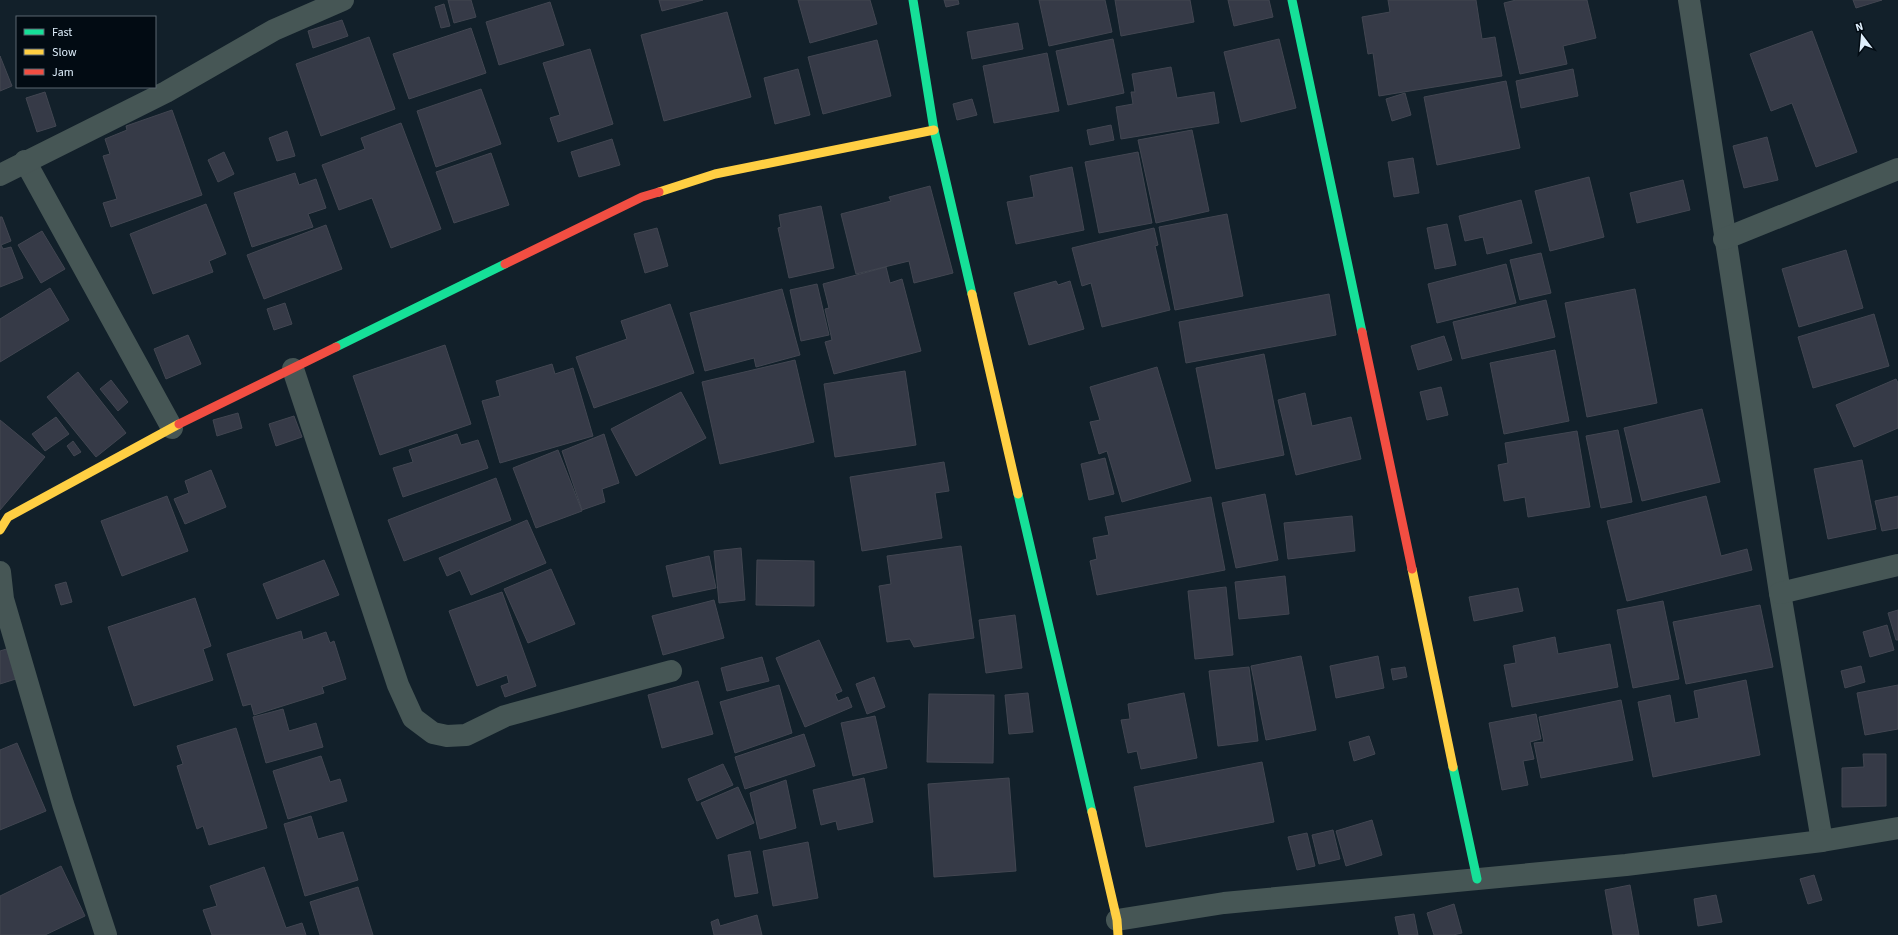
<svg xmlns="http://www.w3.org/2000/svg" width="1898" height="935" viewBox="0 0 1898 935" font-family="'Source Sans 3',sans-serif">
  <rect width="100%" height="100%" fill="#12202a"/>
  <g fill="#363a47" stroke="#424651">
    <path d="M448,0h23l5,17 -22,6z"/>
    <path d="M659,0h44l-41,11z"/>
    <path d="M798,0h72l7,24 -67,19z"/>
    <path d="M944,0h14l1,4 -13,3z"/>
    <path d="M1039,0h66l7,32 -63,14z"/>
    <path d="M1115,0h75l4,22 -73,14z"/>
    <path d="M1228,0h41l4,17 -39,9z"/>
    <path d="M1388,0h88l6,39 13,-2 7,39 -123,20 -6,-43 -5,1 -6,-37 28,-5z"/>
    <path d="M1516,0h71l9,38 -33,8 4,18 -47,10 -16,-71z"/>
    <path d="M1853,0h29l-26,8z"/>
    <path d="M550,2l14,43 -65,20 -13,-43z"/>
    <path d="M444,4l6,22 -9,2 -6,-21z"/>
    <path d="M727,12l24,85 -87,24 -23,-86z"/>
    <path d="M342,20l6,16 -35,12 -5,-17z"/>
    <path d="M1018,23l5,26 -51,10 -5,-27z"/>
    <path d="M471,28l15,45 -77,26 -16,-45z"/>
    <path d="M1812,31l45,121 -41,15 -24,-64 -21,8 -21,-57z"/>
    <path d="M369,37l26,72 -74,27 -25,-72z"/>
    <path d="M1113,39l11,54 -56,12 -12,-54z"/>
    <path d="M1279,39l17,69 -55,14 -17,-70z"/>
    <path d="M877,40l14,56 -68,18 -15,-57z"/>
    <path d="M590,49l23,75 -55,18 -8,-24 10,-3 -17,-52z"/>
    <path d="M1047,53l12,58 -65,12 -11,-57z"/>
    <path d="M0,56l12,30 -12,5z"/>
    <path d="M1171,67l6,31 37,-6 5,31 -98,16 -5,-32 17,-3 -2,-12h4l-3,-18z"/>
    <path d="M798,69l12,46 -35,9 -11,-46z"/>
    <path d="M1573,69l5,27 -57,12 -5,-27z"/>
    <path d="M1506,81l14,67 -83,17 -13,-68z"/>
    <path d="M481,89l20,55 -65,23 -19,-56z"/>
    <path d="M45,92l11,34 -19,6 -11,-34z"/>
    <path d="M1405,93l6,22 -19,6 -6,-22z"/>
    <path d="M972,99l5,16 -20,5 -4,-16z"/>
    <path d="M172,110l30,85 -91,32 -8,-24 14,-4 -14,-43 7,-2 -5,-15 22,-9 -1,-4z"/>
    <path d="M401,123l40,106 -50,19 -19,-50 -33,12 -17,-45 43,-16 -4,-11z"/>
    <path d="M1111,125l3,15 -24,5 -3,-15z"/>
    <path d="M1192,130l17,81 -53,12 -18,-83z"/>
    <path d="M287,131l8,25 -18,5 -8,-23z"/>
    <path d="M1767,137l11,43 -34,8 -11,-42z"/>
    <path d="M612,139l8,26 -41,12 -8,-25z"/>
    <path d="M224,152l10,22 -16,8 -10,-22z"/>
    <path d="M1138,152l14,71 -53,10 -14,-71z"/>
    <path d="M491,153l18,52 -55,18 -18,-51z"/>
    <path d="M1413,158l6,35 -25,4 -6,-35z"/>
    <path d="M1072,167l12,63 -68,14 -9,-42 27,-5 -4,-21z"/>
    <path d="M295,173l4,12 17,-6 10,29 -18,6 5,13 -61,20 -18,-54z"/>
    <path d="M1589,177l15,60 -54,14 -15,-60z"/>
    <path d="M1683,180l7,30 -53,13 -7,-30z"/>
    <path d="M930,186l23,87 -39,10 -5,-22 -53,13 -15,-60 50,-13 -2,-4z"/>
    <path d="M1521,200l11,43 -45,11 -4,-17 -18,4 -6,-25z"/>
    <path d="M206,204l20,50 -17,7 4,11 -60,22 -23,-60z"/>
    <path d="M821,206l13,62 -45,10 -11,-50 3,-1 -2,-12z"/>
    <path d="M1227,214l16,82 -68,14 -16,-83z"/>
    <path d="M0,217h2l9,24 -10,4 2,4 8,-2 12,31 -23,9z"/>
    <path d="M1447,224l9,41 -21,4 -8,-41z"/>
    <path d="M326,225l16,44 -78,30 -17,-44z"/>
    <path d="M657,228l11,38 -23,7 -11,-39z"/>
    <path d="M1154,228l4,17 -3,1 15,64 -68,17 -11,-44 -9,3 -10,-38z"/>
    <path d="M42,231l23,38 -24,14 -23,-38z"/>
    <path d="M1846,250l17,58 -64,19 -17,-58z"/>
    <path d="M1541,253l10,40 -31,7 -10,-40z"/>
    <path d="M1506,264l10,39 -79,20 -9,-39z"/>
    <path d="M886,267l4,16 12,-4 19,72 -87,23 -9,-32 7,-2 -7,-31 4,-1 -6,-24z"/>
    <path d="M1056,281l2,4 12,-4 14,48 -55,16 -15,-52z"/>
    <path d="M817,284l12,51 -28,6 -11,-51z"/>
    <path d="M50,288l19,32 -69,42v-43z"/>
    <path d="M782,289l18,66 -44,12 -2,-9 -49,13 -15,-58z"/>
    <path d="M1635,289l22,114 -70,14 -22,-114z"/>
    <path d="M1329,294l7,41 -150,28 -7,-41z"/>
    <path d="M1546,300l9,37 -93,22 -9,-37z"/>
    <path d="M285,303l7,21 -18,6 -7,-21z"/>
    <path d="M670,304l24,69 -100,35 -18,-51 51,-18 -6,-18z"/>
    <path d="M1874,314l15,52 -76,22 -15,-51z"/>
    <path d="M188,335l13,29 -35,15 -12,-30z"/>
    <path d="M1444,336l8,24 -34,10 -7,-24z"/>
    <path d="M445,345l26,79 -91,31 -27,-79z"/>
    <path d="M1555,350l14,71 -65,13 -14,-71z"/>
    <path d="M1264,354l20,101 -68,14 -20,-101z"/>
    <path d="M795,360l19,82 -94,22 -18,-82z"/>
    <path d="M552,364l3,10 18,-6 20,68 -93,27 -18,-62 18,-5 -4,-15z"/>
    <path d="M1157,367l34,114 -69,21 -15,-51 -8,3 -9,-32 10,-2 -10,-33z"/>
    <path d="M905,371l11,74 -81,12 -11,-73z"/>
    <path d="M78,372l48,61 -30,24 -49,-60z"/>
    <path d="M1896,379l2,4v45l-44,19 -18,-42z"/>
    <path d="M111,380l17,22 -10,9 -18,-22z"/>
    <path d="M1441,387l7,28 -21,5 -7,-28z"/>
    <path d="M681,392l25,46 -70,38 -25,-47z"/>
    <path d="M1305,393l7,33 39,-9 10,42 -65,16 -18,-75z"/>
    <path d="M1702,409l18,73 -78,19 -18,-73z"/>
    <path d="M238,413l4,15 -25,8 -4,-16z"/>
    <path d="M294,416l8,21 -26,9 -7,-22z"/>
    <path d="M56,417l13,17 -24,17 -13,-17z"/>
    <path d="M0,420l45,37 -45,53z"/>
    <path d="M1618,430l14,72 -31,6 -15,-72z"/>
    <path d="M1577,431l13,76 -62,10 -3,-20 -21,4 -6,-36 10,-2 -3,-20z"/>
    <path d="M457,434l4,11 17,-5 10,28 -85,29 -10,-29 20,-6 -4,-12z"/>
    <path d="M604,434l15,49 -17,6 3,13 -23,8 -20,-59z"/>
    <path d="M73,441l8,11 -7,4 -7,-10z"/>
    <path d="M558,450l24,61 -46,17 -23,-60z"/>
    <path d="M1105,458l9,36 -25,6 -8,-36z"/>
    <path d="M1862,460l14,69 -48,10 -14,-70z"/>
    <path d="M944,462l5,29 -14,2 7,45 -80,13 -12,-74z"/>
    <path d="M211,470l15,37 -41,17 -11,-25 15,-6 -4,-12z"/>
    <path d="M496,478l15,42 -107,41 -16,-41z"/>
    <path d="M1265,494l13,66 -42,8 -14,-65z"/>
    <path d="M167,496l21,55 -66,25 -21,-55z"/>
    <path d="M1706,496l15,60 26,-7 5,21 -125,31 -20,-80z"/>
    <path d="M1898,496v32l-16,3 -7,-30z"/>
    <path d="M1211,497l14,73 -128,25 -7,-34 7,-2 -4,-21 16,-3 -4,-18z"/>
    <path d="M1352,516l3,35 -67,8 -4,-36z"/>
    <path d="M527,520l19,43 -75,32 -11,-25 -13,6 -8,-18z"/>
    <path d="M961,546l13,92 -60,9 -4,-8 -23,3 -8,-56 12,-2 -4,-28z"/>
    <path d="M741,548l4,52 -26,3 -5,-52z"/>
    <path d="M709,556l7,32 -43,9 -7,-31z"/>
    <path d="M324,560l15,35 -62,24 -14,-35z"/>
    <path d="M757,560l57,1v45l-58,-1z"/>
    <path d="M551,569l24,55 -47,19 -24,-54z"/>
    <path d="M1285,576l4,38 -50,5 -4,-37z"/>
    <path d="M66,582l6,20 -11,3 -6,-20z"/>
    <path d="M1226,587l7,68 -38,4 -7,-68z"/>
    <path d="M1518,588l5,23 -49,10 -5,-24z"/>
    <path d="M502,592l34,94 -31,11 -4,-11 8,-3 -2,-8 -30,11 -28,-75z"/>
    <path d="M195,598l16,48 -8,3 10,31 -79,26 -26,-79z"/>
    <path d="M714,600l10,38 -61,17 -11,-39z"/>
    <path d="M1663,601l16,78 -46,9 -16,-78z"/>
    <path d="M1760,605l13,62 -87,17 -13,-62z"/>
    <path d="M1898,610v30h-2l-8,-27z"/>
    <path d="M1015,615l7,53 -36,5 -7,-53z"/>
    <path d="M1887,625l7,25 -24,7 -7,-25z"/>
    <path d="M301,631l2,9 23,-8 4,11 4,-2 12,38 -24,8 2,6 -70,22 -3,-11 -8,2 -16,-52z"/>
    <path d="M1555,637l3,17 52,-10 8,43 -106,20 -8,-42 12,-2 -3,-17z"/>
    <path d="M819,640l23,51 -7,3 3,7 10,-4 4,10 -47,20 -29,-69z"/>
    <path d="M13,647l9,30 -22,7v-33z"/>
    <path d="M1301,656l15,74 -50,10 -15,-74z"/>
    <path d="M1378,656l6,32 -48,10 -6,-32z"/>
    <path d="M762,657l7,24 -42,10 -6,-23z"/>
    <path d="M1861,666l4,16 -20,6 -4,-17z"/>
    <path d="M1249,667l9,74 -40,5 -9,-75z"/>
    <path d="M1405,667l2,10 -14,3 -2,-11z"/>
    <path d="M874,677l11,30 -18,7 -11,-30z"/>
    <path d="M1746,680l14,75 -107,22 -15,-75 32,-7 5,28 24,-5 -5,-27z"/>
    <path d="M698,681l15,53 -51,14 -14,-53z"/>
    <path d="M779,685l13,48 -57,20 -15,-51z"/>
    <path d="M1898,685v44l-33,6 -8,-42z"/>
    <path d="M1028,693l5,39 -24,2 -4,-39z"/>
    <path d="M1184,693l13,65 -56,11 -4,-18 -9,2 -7,-33 9,-1 -2,-15z"/>
    <path d="M929,694l65,1 -1,68 -66,-1z"/>
    <path d="M1621,700l12,60 -92,18 -7,-35 10,-1 -5,-25z"/>
    <path d="M283,709l6,22 27,-8 7,24 -57,16 -13,-46z"/>
    <path d="M1536,714l5,25 -11,3 4,17 -11,2 5,24 -26,5 -13,-67z"/>
    <path d="M875,716l12,52 -34,8 -12,-53z"/>
    <path d="M236,728l31,100 -58,17 -6,-19 -6,3 -20,-63 6,-2 -6,-18z"/>
    <path d="M804,734l11,32 -70,23 -10,-32z"/>
    <path d="M1369,736l6,18 -21,7 -5,-19z"/>
    <path d="M17,743l29,68 -46,19v-80z"/>
    <path d="M1863,754h23v52l-44,1v-39l22,-1z"/>
    <path d="M321,756l9,26 10,-3 7,22 -59,18 -15,-48z"/>
    <path d="M1262,762l12,60 -128,25 -12,-60z"/>
    <path d="M723,764l10,21 -36,16 -9,-22z"/>
    <path d="M864,778l9,44 -35,8 -2,-9 -15,4 -8,-35z"/>
    <path d="M1009,778l7,93 -82,6 -6,-93z"/>
    <path d="M786,780l10,48 -36,11 -10,-46z"/>
    <path d="M738,787l16,36 -37,16 -16,-36z"/>
    <path d="M311,816l7,23 25,-7 15,48 -53,16 -21,-72z"/>
    <path d="M1372,820l10,35 -36,11 -10,-35z"/>
    <path d="M1333,830l7,29 -21,5 -7,-29z"/>
    <path d="M1307,833l8,33 -18,4 -9,-33z"/>
    <path d="M808,842l10,56 -45,8 -10,-55z"/>
    <path d="M750,851l8,42 -23,4 -7,-42z"/>
    <path d="M61,866l24,50 -40,19h-45v-39z"/>
    <path d="M264,867l22,61 16,-5 4,12h-94l-9,-25 14,-4 -7,-20z"/>
    <path d="M1814,875l8,25 -14,4 -8,-25z"/>
    <path d="M1630,885l9,50h-26l-8,-45z"/>
    <path d="M358,887l15,48h-53l-10,-33z"/>
    <path d="M1716,895l6,27 -24,4 -4,-27z"/>
    <path d="M1454,904l8,29 -9,2h-19l-7,-22z"/>
    <path d="M1414,914l4,21h-19l-4,-18z"/>
    <path d="M757,915l5,20h-48l-3,-13 7,-3 2,7z"/>
  </g>
  <g fill="none" stroke-linecap="round" stroke-linejoin="round">
    <g stroke="#465655" stroke-width="22">
      <path d="M1689,0l91,593 42,248"/>
      <path d="M25,161l147,267"/>
      <path d="M0,175l166,-83 108,-62 69,-30"/>
      <path d="M1724,239l174,-70"/>
      <path d="M293,369l105,316 15,33 20,15 14,3 19,-1 39,-19 166,-45"/>
      <path d="M0,572l3,27 60,205 43,131"/>
      <path d="M1780,593l118,-28"/>
      <path d="M1117,920l107,-17 402,-38 196,-24 76,-13"/>
    </g>
    <g stroke="#16e098" stroke-width="9">
      <path d="M913,0l21,130 38,164"/>
      <path d="M1292,0l70,332"/>
      <path d="M336,347l169,-83"/>
      <path d="M1018,494l74,318"/>
      <path d="M1453,767l24,112"/>
    </g>
    <g stroke="#ffcf43" stroke-width="9">
      <path d="M659,192l56,-18 219,-44"/>
      <path d="M972,294l46,200"/>
      <path d="M0,530l8,-13 171,-93"/>
      <path d="M1412,569l41,198"/>
      <path d="M1092,812l25,108 1,15"/>
    </g>
    <g stroke="#f24e42" stroke-width="9">
      <path d="M505,264l137,-67 17,-5"/>
      <path d="M1362,332l50,237"/>
      <path d="M179,424l157,-77"/>
    </g>
  </g>
  <rect x="16" y="16" width="140" height="72" fill="#020b13" stroke="#5a6670"/>
  <rect x="24" y="29" width="20" height="6" fill="#16e098" stroke="#5a6670"/>
  <text x="52" y="36" font-size="12" fill="#dfeffc">Fast</text>
  <rect x="24" y="49" width="20" height="6" fill="#ffcf43" stroke="#5a6670"/>
  <text x="52" y="56" font-size="12" fill="#dfeffc">Slow</text>
  <rect x="24" y="69" width="20" height="6" fill="#f24e42" stroke="#5a6670"/>
  <text x="52" y="76" font-size="12" fill="#dfeffc">Jam</text>
  <g transform="translate(1862 36) rotate(344)" stroke="#020b13" stroke-width="3" paint-order="stroke">
  <path d="M0-3L7 15L0 10L-7 15Z" fill="#dfeffc"/>
  <text y="-6" font-size="11" font-weight="bold" text-anchor="middle" fill="#dfeffc">N</text>
  </g>
</svg>
